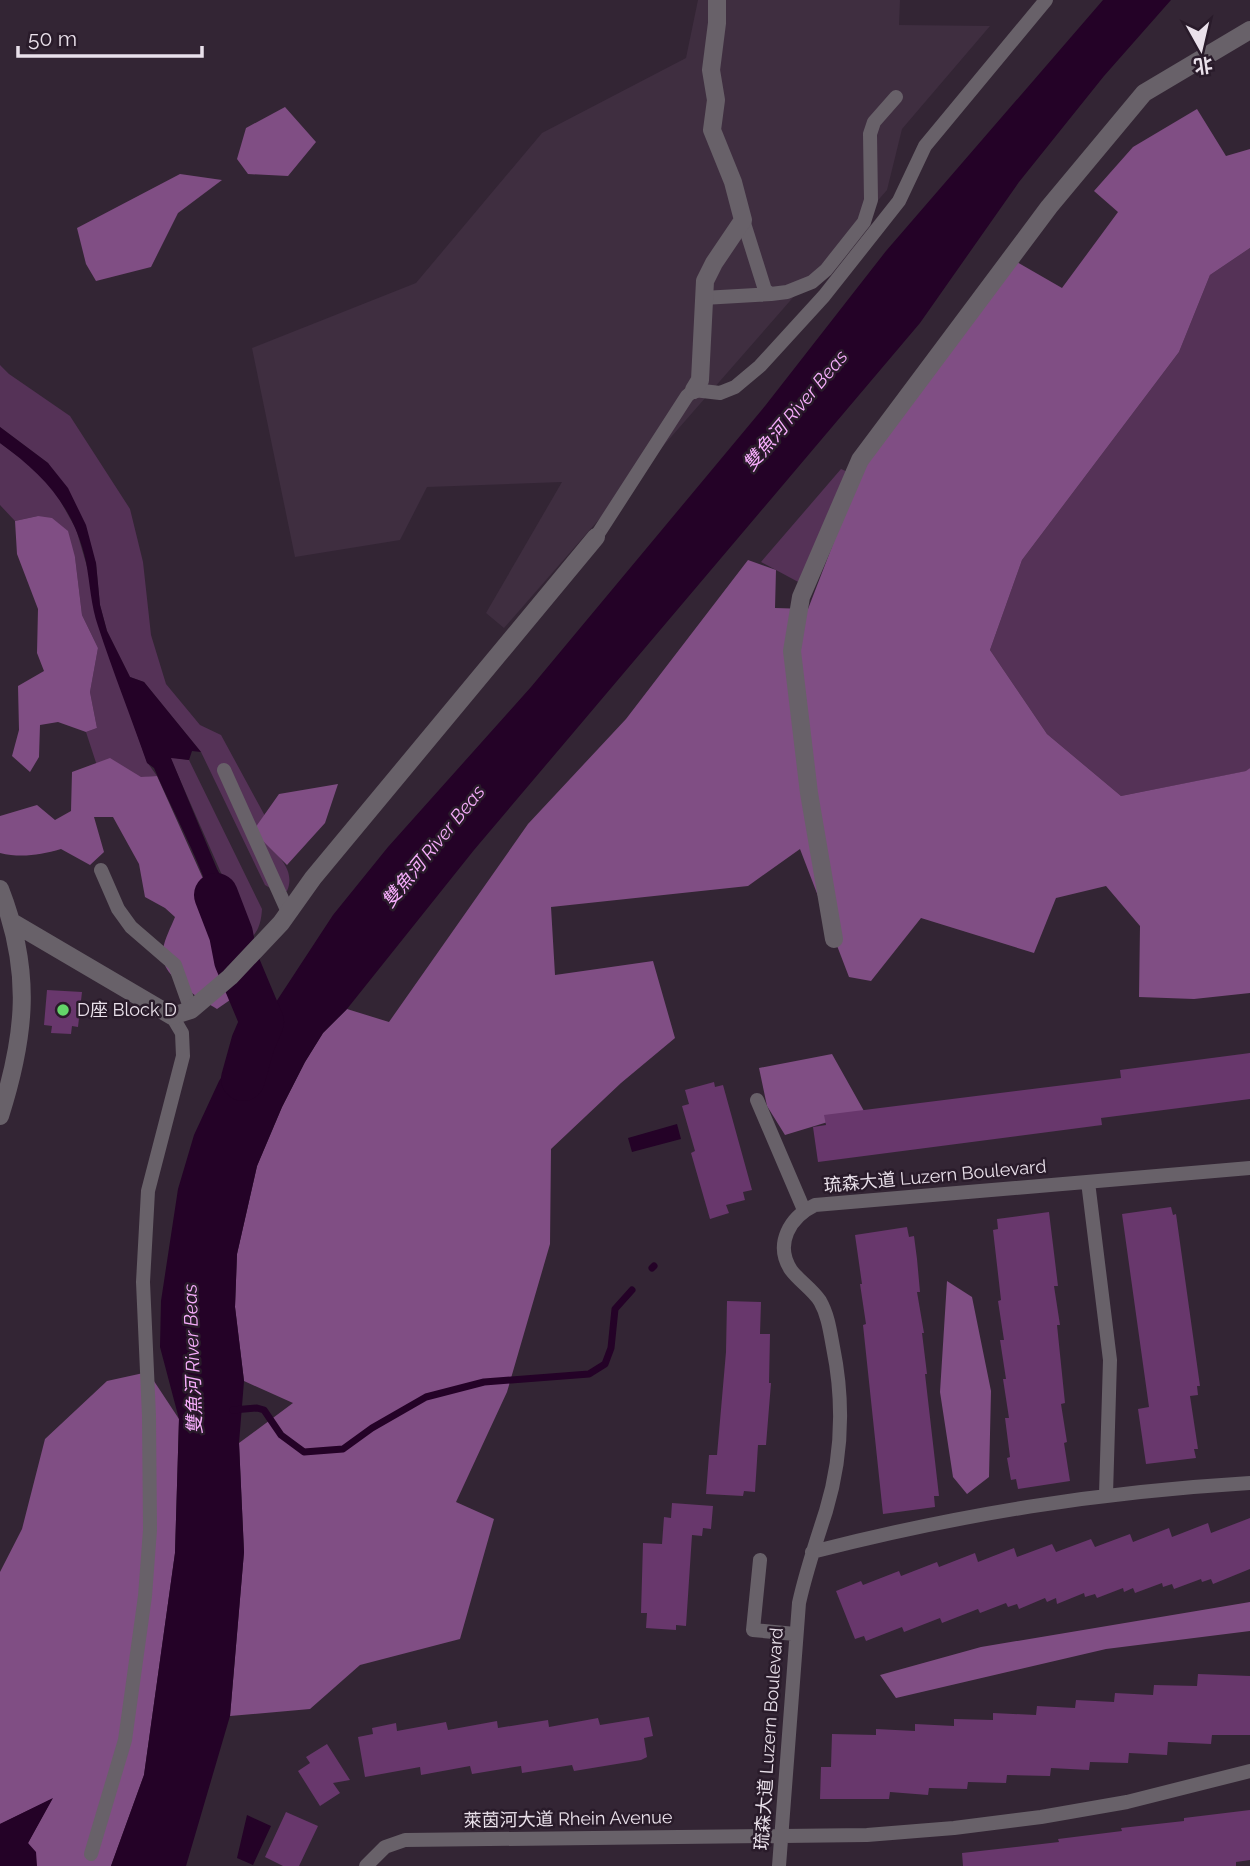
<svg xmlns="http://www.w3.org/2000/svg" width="1250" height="1866" viewBox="0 0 1250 1866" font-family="Raleway,'Noto Sans SC',sans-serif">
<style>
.built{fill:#3f2e40}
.green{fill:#553257}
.forest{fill:#804e84}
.water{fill:#240227}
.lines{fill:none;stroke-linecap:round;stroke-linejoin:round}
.stream{stroke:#240227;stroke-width:7}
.river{stroke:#240227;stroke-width:44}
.building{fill:#68376c}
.service{stroke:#686169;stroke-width:14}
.minor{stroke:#686169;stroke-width:18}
.poi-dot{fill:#63d469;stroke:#291b2a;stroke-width:2.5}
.labels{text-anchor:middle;stroke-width:5;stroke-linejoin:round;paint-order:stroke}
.poi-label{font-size:18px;fill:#eae1eb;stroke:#291b2a;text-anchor:start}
.street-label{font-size:18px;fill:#eae1eb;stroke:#291b2a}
.water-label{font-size:19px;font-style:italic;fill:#f6adfb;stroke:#291b2a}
</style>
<rect width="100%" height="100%" fill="#332534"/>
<!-- built -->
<path class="built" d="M698,0H900L899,25L990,26L902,129L887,190L504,628L486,613L562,482L427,487L400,540L295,557L252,348L416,283L542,133L686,58Z"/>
<!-- green -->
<path class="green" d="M1250,248V768L1247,771L1121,796L1047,734L990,650L1022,560L1179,352L1210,275Z
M0,365L9,374L70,416L130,509L143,562L151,635L166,684L200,725L221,735L265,816L253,831C269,848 298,866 287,891L277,892L265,885L201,752L144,682L130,677L107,631L100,605L96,563L48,463L0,427Z
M0,443L29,464L53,488L76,529L131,717L147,762L157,776L102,781L86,732L97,728L90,692L98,648L82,615L75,557L38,516L15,521L0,505Z
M841,469L850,473L802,584L761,562Z
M170,757L189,760L262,909C261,926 257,934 245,944L235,920L229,891Z"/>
<!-- forest -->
<path class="forest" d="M285,107L316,142L288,176L248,174L237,159L246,128Z
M1197,109L1226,156L1250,149V248L1210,275L1179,352L1022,560L990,650L1047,734L1121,796L1246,771L1250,768V993L1194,999L1139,997L1140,926L1106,886L1056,898L1034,953L921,918L871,981L849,977L800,849L748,886L551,907L555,975L653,961L675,1038L621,1083L551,1149L550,1244L507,1392L456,1502L494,1519L460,1639L360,1665L310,1709L230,1716L244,1552L239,1443L293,1403L244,1381L235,1307L237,1254L257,1166L282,1107L305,1062L323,1033L347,1009L389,1022L528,824L626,719L748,560L776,570L775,608L808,609L865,461L1010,258L1062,288L1118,212L1094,191L1133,147Z
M180,174L222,180L178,213L151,267L96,281L86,264L77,228Z
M38,516L52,518L68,531L75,557L82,615L98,648L90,692L97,728L86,732L58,722L40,725L39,757L30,772L12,756L19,730L18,686L44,671L37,653L38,609L17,554L15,521Z
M110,758L141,777L157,776L210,894L222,935L224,957L230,977V1000L217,1009C198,997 157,975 163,949C165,938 171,927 175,917L165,908L145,897L139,864L113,817H94L104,852L90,865L61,849C40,855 21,858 0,853V816L37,805L55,820L71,811L72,772Z
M338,784L325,823L287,865L253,831L279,794Z
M832,1054L864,1111L785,1135L767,1106L759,1068Z
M947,1281L972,1297L991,1391L989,1477L967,1494L953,1477L940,1392Z
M148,1372L179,1419L175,1553L144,1775L111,1866H36L28,1843L52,1799L0,1824V1572L22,1529L45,1439L107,1381Z
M1250,1602V1631L1106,1649L896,1698L880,1675L981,1647Z"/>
<!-- water -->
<path class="water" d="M1103,0H1171L1104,76L1019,182L920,323L474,850L347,1009L323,1033L305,1062L282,1107L257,1166L237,1254L235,1307L244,1381L239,1443L244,1552L230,1716L186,1866H111L144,1775L175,1553L179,1419L160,1347L161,1301L178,1189L194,1135L219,1081L241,1046L276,1002L333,915L388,847L531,687L765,406L886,251Z
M0,427L48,463L68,488L86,525L96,563L100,605L107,631L130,677L144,682L201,752L192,751L189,760L171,758L217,869L229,891L235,920L245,944L224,957C218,890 180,829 154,768L147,763C131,717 113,672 98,626C91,606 90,583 86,562C74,507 44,475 0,443Z
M677,1124L681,1139L632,1152L628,1138Z
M53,1798L28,1843L36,1852L37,1866H0V1824Z
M247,1815L271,1826L253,1865L237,1858Z"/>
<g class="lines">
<!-- stream -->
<path class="stream" d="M652,1268L654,1266
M233,1410L257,1408L264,1410L281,1435L304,1452L343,1449L372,1428L426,1397L484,1382L589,1374L605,1364L611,1348L615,1309L632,1290"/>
<!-- river -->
<path class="river" d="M216,895L231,934L236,960L262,1022L253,1043L243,1079"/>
</g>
<!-- building -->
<path class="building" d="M47,990L82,992L78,1027L72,1026L71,1034L51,1033L52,1026L44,1025Z
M1250,1053V1099L1101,1118L1102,1125L818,1162L813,1127L826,1125L824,1115L1121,1078L1120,1070Z
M714,1082L715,1087L723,1085L752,1190L743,1192L745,1200L726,1205L729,1213L710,1219L691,1153L695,1151L682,1106L689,1104L685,1090Z
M1171,1207L1173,1215L1176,1214L1200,1386H1197L1198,1395L1190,1396L1198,1449H1194L1196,1458L1146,1464L1138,1409L1149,1407L1122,1214Z
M1049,1212L1058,1286H1054L1060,1325H1057L1065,1403L1061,1404L1067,1442L1064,1443L1070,1481L1018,1489L1016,1479L1011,1480L1007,1458L1010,1457L1005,1418H1009L1003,1379H1006L1000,1340H1004L998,1301L1001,1300L993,1230L998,1229L997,1219Z
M907,1227L909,1237L914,1236L917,1259L920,1292H917L924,1333H922L927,1374H925L939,1496H934L935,1507L883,1514L863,1325L866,1324L860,1284H862L855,1235Z
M727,1301L761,1302L760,1334H770L769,1383H771L766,1445H758L755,1492L744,1491L743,1496L706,1494L709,1455H717L726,1352Z
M672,1503L713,1506L711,1529L703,1528L702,1536L692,1535L686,1626L676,1625V1630L646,1628L647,1613H641L643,1543L662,1544L664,1517L671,1518Z
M1250,1518V1569L1213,1584L1211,1579L1202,1582L1201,1579L1174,1589L1172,1584L1163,1587L1162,1583L1135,1593L1133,1588L1124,1592L1123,1588L1097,1598L1095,1594L1085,1597L1084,1593L1057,1604L1056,1598L1047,1602L1045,1598L1019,1609L1017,1604L1008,1607L1006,1603L980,1613L978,1609L942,1623L940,1618L904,1632L902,1627L866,1641L864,1636L855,1639L836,1591L861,1581L863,1585L899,1571L901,1576L937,1562L939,1567L975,1553L978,1562L1014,1548L1017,1557L1052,1544L1056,1552L1091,1539L1095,1547L1130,1534L1133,1542L1169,1528L1172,1537L1208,1523L1211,1533Z
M1198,1674L1250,1676V1735H1212L1211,1744L1168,1742L1167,1755L1129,1753L1128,1763L1090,1762L1089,1770L1051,1768L1050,1776L1007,1775L1006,1783L968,1782L967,1789L929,1788L928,1795L890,1792L889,1799H820L821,1767H831L832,1734L876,1735V1729L915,1731V1724L954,1726V1719L993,1720V1713L1036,1715L1037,1706L1075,1708L1076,1700L1114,1702L1115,1693L1153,1695L1154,1685L1197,1686Z
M649,1717L653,1736L644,1738L647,1757L641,1760L574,1771L572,1765L522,1773L521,1766L472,1774L470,1766L421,1775L420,1767L365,1777L358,1737L373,1734L372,1728L396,1723L397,1731L446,1722L448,1730L497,1721L498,1728L548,1720L549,1727L598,1718L600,1725Z
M327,1744L350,1780L333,1783L340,1793L320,1806L298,1771L310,1763L306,1757Z
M1250,1810V1860L1236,1862V1866H963L962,1853L1059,1842L1058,1839L1122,1831L1121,1828L1184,1821V1818Z
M286,1812L318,1826L299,1866H283L265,1857Z"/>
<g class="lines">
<!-- service -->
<path class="service" d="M743,220L765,290L771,294L787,292L812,282L826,270L864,222L871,200L870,134L874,122L896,97
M703,298L771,294
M596,537L687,396L694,390L720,393L735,387L760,366L824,296L899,201L925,146L1046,0
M224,770L288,912
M101,870L118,909L131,927L175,965L191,1010
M757,1100L804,1210
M1088,1182L1110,1360L1106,1494
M812,1552C960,1514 1098,1492 1250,1483
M760,1560L753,1630L795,1634
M91,1854L125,1740L145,1596L150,1530L149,1416L143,1282L148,1191L183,1056L182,1033L172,1016
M366,1866L385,1847L405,1840L867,1835L954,1828L1041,1817L1127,1802L1250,1771
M779,1866L799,1603C806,1571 816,1542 826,1511C842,1458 844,1401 833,1347C830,1331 828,1315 820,1301C812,1289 799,1281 791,1270C774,1244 790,1217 815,1205L1250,1168"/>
<!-- minor -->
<path class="minor" d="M694,390L700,380L705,281L714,263L743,220L733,182L712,130L716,100L711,70L717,23V0
M0,889C32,971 26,1034 0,1116
M12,922L172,1016L191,1010L230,977L281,923L313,878L596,537
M834,939L809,793L792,651L801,597L860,460L1049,207L1144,93L1250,30"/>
</g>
<!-- markers -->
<circle class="poi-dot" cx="63" cy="1010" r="7"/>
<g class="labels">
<!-- poi labels -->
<g class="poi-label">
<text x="77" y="1016">D座 Block D</text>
</g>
<!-- street labels -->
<g class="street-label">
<text transform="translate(935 1176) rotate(-5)" y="6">琉森大道 Luzern Boulevard</text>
<text transform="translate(769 1739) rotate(-86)" y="6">琉森大道 Luzern Boulevard</text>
<text transform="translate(568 1819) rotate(-1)" y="6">萊茵河大道 Rhein Avenue</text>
</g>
<!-- water labels -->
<g class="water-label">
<text transform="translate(795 410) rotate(-50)" y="7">雙魚河 River Beas</text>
<text transform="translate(433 846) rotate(-51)" y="7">雙魚河 River Beas</text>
<text transform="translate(192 1359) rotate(-92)" y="7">雙魚河 River Beas</text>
</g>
</g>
<!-- north arrow -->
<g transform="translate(1201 49) rotate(172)" stroke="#291b2a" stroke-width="5" paint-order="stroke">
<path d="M0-5L12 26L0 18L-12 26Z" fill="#eae1eb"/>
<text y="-10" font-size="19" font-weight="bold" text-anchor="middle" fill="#eae1eb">北</text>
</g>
<!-- scale -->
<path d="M18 46v10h184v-10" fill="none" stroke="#eae1eb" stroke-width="3.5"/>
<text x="28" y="46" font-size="21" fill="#eae1eb" stroke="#291b2a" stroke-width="5" paint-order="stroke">50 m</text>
</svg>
